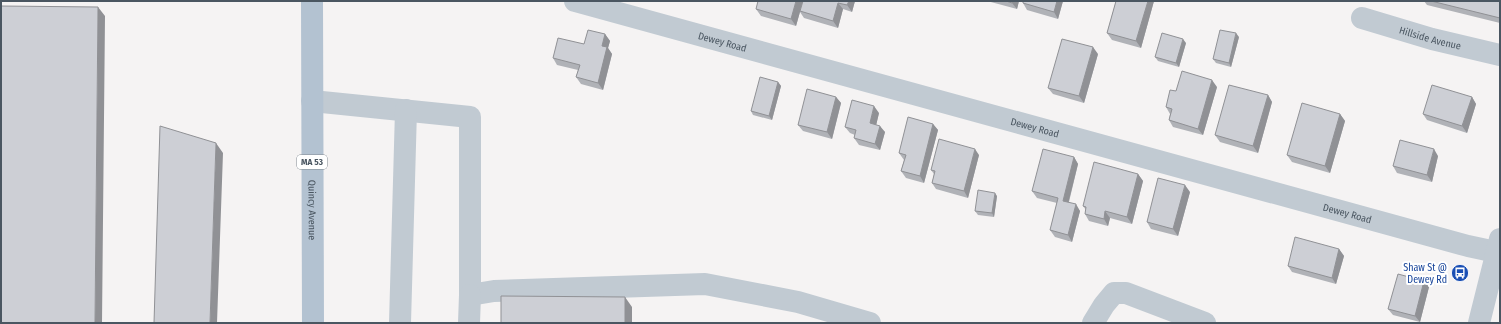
<svg xmlns="http://www.w3.org/2000/svg" width="1501" height="324" viewBox="0 0 1501 324" font-family="'Fira Sans Condensed',sans-serif">
<style>
.lines{fill:none;stroke-linecap:round;stroke-linejoin:round}
.minor{stroke:#c1cad2;stroke-width:22}
.major{stroke:#b3c2d1;stroke-width:22}
.wall{fill:#b0b2b7}
.shaded-wall{fill:#909195}
.building{fill:#cdcfd5;stroke:#909195}
.labels{text-anchor:middle;stroke-width:4;stroke-linejoin:round;paint-order:stroke}
.shield{fill:#fff;stroke:#808990;stroke-width:1}
.shield-label{font-size:9px;font-weight:bold;fill:#4a5661}
.street-label{font-size:10px;fill:#4a5661;stroke:#fff}
.transit-label{font-size:10px;fill:#164399;stroke:#fff;text-anchor:end}
</style>
<rect width="100%" height="100%" fill="#f5f3f3"/>
<g class="lines">
<!-- minor -->
<g class="minor">
<path id="s1" d="M575,1L1468,246L1496,252"/>
<path id="s2" d="M1362,18L1432,39L1500,55"/>
<path d="M312,101L470,117V295L494,291L705,284L798,302L870,323"/>
<path d="M400,323L406,110"/>
<path d="M469,323L470,295"/>
<path d="M1093,323L1104,305L1114,293H1126L1205,323"/>
<path d="M1479,323L1500,239"/>
</g>
<!-- major -->
<path class="major" id="s3" d="M312,1L313,323"/>
</g>
<!-- wall -->
<path class="wall" d="M855,1L852,12L843,9L838,28L804,18L800,12L796,26L761,16L756,9Z
M987,1H1019L1017,9Z
M1023,1H1063L1058,19L1027,10L1023,3Z
M1116,1H1154L1141,48L1112,40L1107,33Z
M1424,1H1500V23L1427,5Z
M605,34L610,41L608,48L612,54L603,90L581,84L576,77L578,70L557,65L553,58L584,44Z
M1239,37L1231,67L1216,63L1213,59Z
M1186,43L1179,67L1158,61L1155,57Z
M1098,54L1084,103L1053,94L1048,88Z
M778,82L781,86L772,120L753,115L751,111Z
M1217,87L1203,135L1173,127L1169,120L1170,114L1166,107Z
M1268,95L1272,102L1258,153L1220,142L1215,135Z
M836,97L841,103L832,139L803,131L798,125Z
M1472,97L1476,104L1467,133L1427,120L1423,114Z
M879,113L876,125L885,132L880,150L859,145L854,138L855,135L850,133L845,127Z
M1340,114L1345,121L1330,173L1292,162L1287,155Z
M933,124L938,130L924,183L906,178L901,171L904,160L899,153Z
M979,155L968,198L936,189L932,183L934,174L931,170Z
M1438,156L1432,182L1397,173L1393,166Z
M1074,157L1078,164L1069,202L1080,211L1072,242L1055,237L1050,230L1057,203L1037,198L1032,191Z
M1138,174L1143,181L1132,224L1110,218L1108,226L1089,221L1085,214L1086,210L1083,206Z
M1190,192L1178,236L1151,229L1147,222Z
M997,196L994,217L978,215L975,211Z
M1339,249L1344,256L1336,284L1292,272L1288,266Z
M1424,281L1429,287L1420,322L1393,315L1388,309Z"/>
<!-- shaded-wall -->
<path class="shaded-wall" d="M796,1H803L796,26L791,19Z
M849,1H855L852,12L847,5Z
M1012,1H1019L1017,9L1012,3Z
M1057,1H1063L1058,19L1054,12Z
M1148,1H1154L1141,48L1136,41Z
M838,3L843,9L838,28L833,21Z
M98,7L105,16L102,323H95Z
M1236,33L1239,37L1231,67L1229,63Z
M605,34L610,41L608,48L612,54L603,90L598,83L602,46Z
M1183,39L1186,43L1179,67L1176,63Z
M1093,47L1098,54L1084,103L1079,96Z
M1212,80L1217,87L1203,135L1198,129Z
M778,82L781,86L772,120L769,116Z
M1268,95L1272,102L1258,153L1253,146Z
M836,97L841,103L832,139L827,132Z
M1472,97L1476,104L1467,133L1462,126Z
M874,106L879,113L875,130L870,123Z
M1340,114L1345,121L1330,173L1325,166Z
M933,124L938,130L924,183L920,176Z
M880,126L885,132L880,150L875,144Z
M216,143L223,153L217,323H210Z
M975,149L979,155L968,198L964,191Z
M1434,149L1438,156L1432,182L1427,175Z
M1074,157L1078,164L1067,208L1063,201Z
M1138,174L1143,181L1132,224L1127,217Z
M1185,185L1190,192L1178,236L1173,229Z
M995,193L997,196L994,217L992,213Z
M1076,204L1080,211L1072,242L1068,235Z
M1105,211L1110,218L1108,226L1104,219Z
M1339,249L1344,256L1336,284L1332,278Z
M1424,281L1429,287L1420,322L1415,316Z
M625,297L632,307V323H625Z"/>
<!-- building -->
<path class="building" d="M758,1H796L791,19L756,9Z
M803,1H849L847,5L838,3L833,21L800,11Z
M1006,1H1012V3Z
M1023,1H1057L1054,12L1023,3Z
M1116,1H1148L1136,41L1107,33Z
M1431,1H1500V18Z
M1,6L98,7L95,323H1Z
M588,30L605,34L602,46L607,47L598,83L576,77L580,65L553,58L558,38L584,44Z
M1220,30L1236,33L1229,63L1213,59Z
M1162,33L1183,39L1176,63L1155,57Z
M1062,39L1093,47L1079,96L1048,88Z
M1182,71L1212,80L1198,129L1169,120L1172,109L1166,107L1170,90L1176,91Z
M760,77L778,82L769,116L751,111Z
M1229,85L1268,95L1253,146L1215,135Z
M1432,85L1472,97L1462,126L1423,114Z
M807,89L836,97L827,132L798,125Z
M852,100L874,106L870,123L880,126L875,144L854,138L856,130L845,127Z
M1302,103L1340,114L1325,166L1287,155Z
M908,117L933,124L920,176L901,171L906,155L899,153Z
M160,126L216,143L210,323H154Z
M939,139L975,149L964,191L932,183L935,171L931,170Z
M1400,140L1434,149L1427,175L1393,166Z
M1043,149L1074,157L1063,201L1076,204L1068,235L1050,230L1058,198L1032,191Z
M1094,162L1138,174L1127,217L1105,211L1104,219L1085,214L1086,207L1083,206Z
M1158,178L1185,185L1173,229L1147,222Z
M978,190L995,193L992,213L975,211Z
M1295,237L1339,249L1332,278L1288,266Z
M1398,274L1424,281L1415,316L1388,309Z
M501,296L625,297V323H501Z"/>
<!-- icons -->
<defs>
<symbol id="bus-disc" viewBox="-11 -11 22 22"><circle r="9.5" fill="#1a4fb4" stroke="#fff"/><path d="M-5-6H5V4H4V6H2V4H-2V6H-4V4H-5ZM-3.5-4V0h7V-4ZM-3.5 1.2v1.5H-2V1.2ZM2 1.2v1.5H3.5V1.2Z" fill="#fff"/></symbol>
</defs>
<g fill-rule="evenodd">
<use href="#bus-disc" x="1450" y="263" width="20" height="20"/>
</g>
<g class="labels">
<!-- shield labels -->
<rect class="shield" x="297" y="155" width="30" height="14" rx="3"/>
<g class="shield-label">
<text x="312" y="165">MA 53</text>
</g>
<!-- street labels -->
<g class="street-label">
<text dy="4" stroke="none"><textPath href="#s2" startOffset="71">Hillside Avenue</textPath></text>
<text dy="4" stroke="none"><textPath href="#s1" startOffset="153">Dewey Road</textPath></text>
<text dy="4" stroke="none"><textPath href="#s1" startOffset="477">Dewey Road</textPath></text>
<text dy="4" stroke="none"><textPath href="#s3" startOffset="209">Quincy Avenue</textPath></text>
<text dy="4" stroke="none"><textPath href="#s1" startOffset="801">Dewey Road</textPath></text>
</g>
<!-- transit labels -->
<g class="transit-label">
<text x="1447" y="271">Shaw St @<tspan x="1447" dy="12">Dewey Rd</tspan></text>
</g>
</g>
<!-- border -->
<rect width="1501" height="324" fill="none" stroke="#4a5661" stroke-width="4"/>
</svg>
